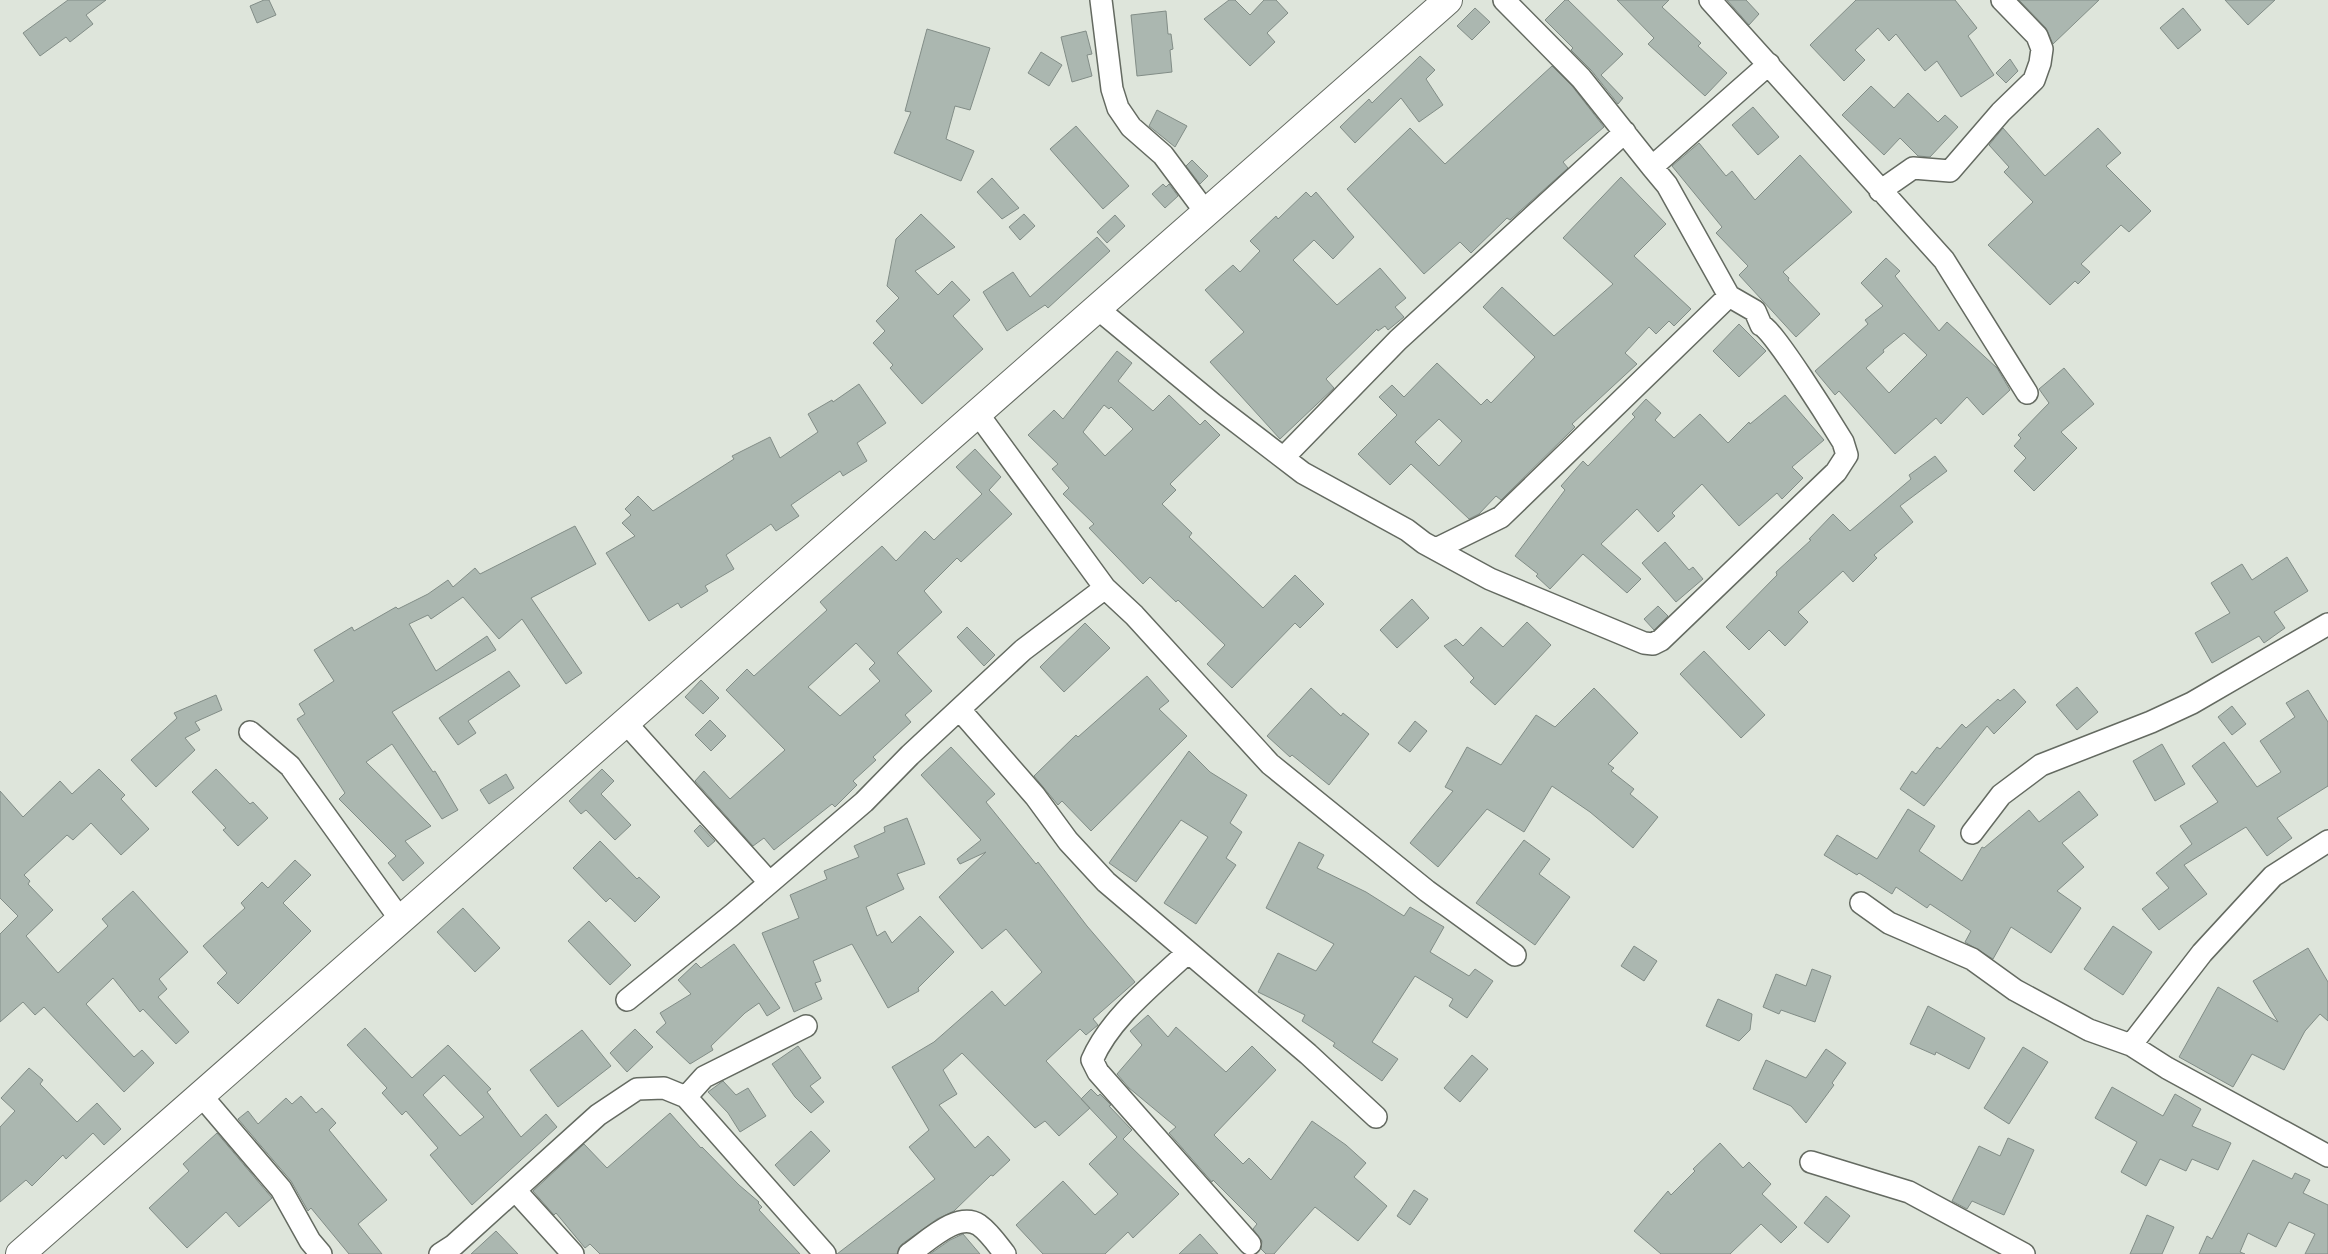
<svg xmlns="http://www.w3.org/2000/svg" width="2328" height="1254" viewBox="0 0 2328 1254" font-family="Helvetica,sans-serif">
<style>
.building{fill:#abb7b0;stroke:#828d87;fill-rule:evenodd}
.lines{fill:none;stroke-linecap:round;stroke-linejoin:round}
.minor-casing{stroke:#646a61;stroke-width:24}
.secondary-casing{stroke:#646a61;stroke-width:30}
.minor{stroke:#fff;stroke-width:21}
.secondary{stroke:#fff;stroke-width:28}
</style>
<rect width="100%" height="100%" fill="#dee5db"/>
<!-- building -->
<path class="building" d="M68,0H106L86,15L93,24L70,42L66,37L40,56L23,33Z
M264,0H269L276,15L257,23L250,6Z
M1229,0H1235L1250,15L1264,0H1276L1288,13L1267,33L1275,42L1250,66L1204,19Z
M1565,0H1568L1623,54L1601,75L1623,98L1618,104L1591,70L1571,50L1573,48L1545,20Z
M1617,0H1669L1662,7L1701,43L1698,46L1727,73L1705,96L1648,44L1654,38Z
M1727,0H1746L1759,14L1749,25Z
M1856,0H1955L1977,28L1968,36L1994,75L1961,97L1937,61L1925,71L1896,34L1889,41L1878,28L1855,50L1865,60L1844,81L1810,45Z
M2019,0H2099L2053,44L2046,28Z
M2225,0H2275L2248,25Z
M1475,8L1490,22L1472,40L1457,26Z
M2183,8L2201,30L2178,49L2160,28Z
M1166,11L1168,34H1171L1173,49L1170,50L1172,72L1137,76L1131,15Z
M927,29L990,48L970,110L955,106L946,139L974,151L961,181L894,153L911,112L905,111Z
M1086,31L1092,54L1087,55L1092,76L1072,82L1061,37Z
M1041,52L1062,65L1049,86L1028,73Z
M1420,56L1435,70L1426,79L1443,105L1419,122L1401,98L1355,143L1340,127L1369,99L1372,103Z
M2010,59L2018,71L2006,83L1996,73Z
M1552,66L1572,86L1604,127L1563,162L1568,168L1510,220L1507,218L1471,253L1460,242L1424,274L1347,189L1410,128L1445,164Z
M1871,86L1894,108L1908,93L1938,122L1945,115L1958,127L1930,157L1918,156L1900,138L1884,155L1842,115Z
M1753,107L1779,137L1758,155L1732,125Z
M1157,110L1187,126L1175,147L1149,126Z
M1076,126L1129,186L1103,209L1050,149Z
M2003,128L2045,176L2098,128L2121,153L2106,166L2151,211L2129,232L2121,225L2081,264L2090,272L2078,284L2075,281L2050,305L1988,245L2033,202L2004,172L2009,167L1989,145Z
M1699,143L1726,176L1732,171L1755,200L1800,155L1852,212L1783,272L1789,278L1788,280L1820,314L1796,337L1739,275L1748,266L1716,233L1722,227L1672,166Z
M1192,160L1208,176L1200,184L1186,166Z
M1621,177L1666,224L1634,256L1691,309L1674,326L1669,321L1656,334L1649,327L1625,353L1637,364L1572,424L1575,427L1501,500L1496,496L1479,514L1469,519L1411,464L1390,485L1358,454L1397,415L1379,397L1392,385L1404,397L1437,363L1481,405L1487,399L1491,403L1535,357L1483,307L1502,287L1554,336L1613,284L1563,238ZM1439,419L1462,441L1439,466L1415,442Z
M992,178L1019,208L1002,219L977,192Z
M1163,184L1166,187L1169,184L1178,196L1165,208L1152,194Z
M1306,192L1311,197L1316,192L1354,237L1333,259L1314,240L1293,260L1337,305L1380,268L1406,298L1395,307L1404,317L1388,330L1385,326L1378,331L1377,329L1326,379L1334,388L1280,439L1210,362L1244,332L1205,290L1233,265L1240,272L1260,251L1250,241L1276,216L1278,219Z
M921,214L955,247L915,271L938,295L952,281L970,300L953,316L983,349L922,404L890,368L893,365L873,343L885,331L876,321L899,298L887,286L896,239Z
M1024,214L1035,226L1020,240L1009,227Z
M1115,215L1125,226L1107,243L1097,232Z
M1097,237L1110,251L1048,308L1045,305L1007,331L983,292L1013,272L1030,297Z
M1886,258L1900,271L1895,276L1939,331L1947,322L1997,368L2010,390L1983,415L1967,397L1941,424L1936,418L1895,454L1839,391L1835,395L1815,371L1868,324L1865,320L1883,306L1861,283ZM1904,333L1927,355L1889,393L1866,368L1884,352L1883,350Z
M1739,324L1766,351L1739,377L1713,351Z
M1117,351L1132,363L1118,381L1153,411L1169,395L1200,425L1205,420L1220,435L1170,484L1176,490L1162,504L1192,533L1189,537L1263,608L1295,575L1324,604L1300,628L1295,623L1232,688L1207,664L1225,645L1178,600L1176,602L1150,577L1143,584L1089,528L1094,524L1063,494L1069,488L1052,469L1058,464L1028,435L1054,410L1063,419ZM1104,405L1109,409L1111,407L1133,429L1105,456L1083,432Z
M2064,368L2094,404L2061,432L2077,448L2034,491L2014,471L2026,458L2014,446L2021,438L2018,435L2049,403L2039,389Z
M859,384L886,423L857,443L867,461L843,476L840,471L791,505L799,516L776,531L771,524L726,555L734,569L705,586L708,591L681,608L678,603L649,621L606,553L635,536L622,523L631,515L625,509L638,496L653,511L734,459L732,456L770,437L780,458L818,432L808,414L832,400L833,402Z
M1785,395L1824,440L1792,467L1803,478L1782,499L1777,493L1739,526L1702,484L1672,513L1675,516L1658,532L1637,509L1601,544L1641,579L1627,593L1583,554L1550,589L1536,576L1538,574L1515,556L1565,490L1561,486L1583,461L1588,466L1635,417L1632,414L1646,399L1661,413L1655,420L1674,438L1700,414L1728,443L1749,422L1750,424Z
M975,449L1001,477L989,490L1012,514L961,562L957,558L924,591L942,612L897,653L932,691L905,715L911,722L873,757L876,760L853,781L857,785L835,807L832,804L774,850L764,838L753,846L695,781L704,771L730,799L785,750L726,690L747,669L754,676L827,610L820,602L882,546L896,561L925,531L934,540L982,494L956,467ZM856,643L875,663L869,669L880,681L840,716L808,687Z
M1935,456L1947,471L1900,506L1913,522L1874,555L1877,558L1853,582L1843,571L1798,612L1808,622L1785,646L1769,630L1749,650L1726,627L1777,575L1776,572L1811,540L1809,539L1833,514L1850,531L1911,479L1909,475Z
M575,526L596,564L531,598L582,673L566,684L522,619L499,639L463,597L431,619L428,615L409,624L436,671L487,636L496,650L392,712L433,772L435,771L458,810L442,819L392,744L366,762L431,826L405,841L424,863L403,881L388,863L396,856L339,799L345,793L297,719L305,714L299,704L334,681L314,650L352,627L354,631L396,607L398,609L428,594L448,580L453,587L475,568L480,574Z
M1665,542L1689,570L1693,567L1703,579L1676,602L1642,563Z
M2287,557L2308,591L2274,612L2285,628L2264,643L2259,636L2212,663L2195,633L2230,613L2211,583L2242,564L2252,580Z
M1412,599L1429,618L1397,648L1380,630Z
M1658,606L1668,616L1654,630L1644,619Z
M1527,622L1551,645L1495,705L1470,682L1474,678L1444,646L1456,639L1463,646L1481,627L1503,647Z
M1085,623L1110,648L1064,692L1040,667Z
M967,627L995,655L984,666L957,637Z
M1704,651L1765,715L1741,738L1680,674Z
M509,671L520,686L468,721L476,733L458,745L439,718Z
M1147,676L1169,701L1159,709L1187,736L1091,831L1062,801L1058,805L1034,776L1076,735L1078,737Z
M701,680L719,698L703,714L685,697Z
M2077,687L2098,712L2077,730L2056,705Z
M1311,688L1341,716L1343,713L1369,734L1329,785L1292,755L1290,757L1267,736Z
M1594,688L1638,733L1608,764L1614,768L1611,771L1634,789L1630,794L1658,817L1633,848L1590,812L1552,786L1524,832L1487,809L1438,867L1410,843L1453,791L1445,787L1467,747L1501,765L1536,715L1555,727Z
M2014,689L2026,702L1994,734L1987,726L1924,806L1900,789L1912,771L1916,774L1937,747L1940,749L1962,724L1966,728L1998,699L2000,701Z
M2308,690L2328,722V786L2277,818L2292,838L2267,856L2246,827L2184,865L2207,894L2159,930L2142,909L2169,888L2156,873L2192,844L2180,826L2218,802L2192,766L2224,742L2257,787L2281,772L2260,741L2295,717L2286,703Z
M216,695L222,710L195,722L200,730L185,738L195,750L156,787L131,760L177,718L174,713Z
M2232,706L2246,724L2232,735L2218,717Z
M710,720L726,736L711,751L695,735Z
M1415,721L1427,731L1410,752L1398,743Z
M2162,744L2185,784L2155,801L2133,761Z
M951,747L995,794L986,802L1036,864L1038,862L1087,926L1135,982L1093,1019L1098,1025L1086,1035L1080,1029L1046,1061L1090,1108L1059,1136L1045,1121L1035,1128L962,1053L943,1070L957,1094L939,1105L975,1148L988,1136L1010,1160L993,1176L991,1175L954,1211L937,1219L902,1244L897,1254H837L935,1179L909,1147L929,1130L892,1067L934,1042L992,991L1005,1006L1042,972L1006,929L982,949L939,897L986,852L960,864L957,859L981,840L921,775Z
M1189,751L1210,772L1247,795L1230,823L1242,832L1226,858L1236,865L1196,924L1164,903L1208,837L1181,820L1136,882L1109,863Z
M99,769L125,795L121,799L149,829L121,855L91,823L73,840L67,835L24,875L30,881L28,884L53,910L26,936L58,973L108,926L102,919L133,891L188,952L159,979L167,989L158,997L189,1032L176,1044L143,1009L140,1012L113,978L86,1004L134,1057L142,1050L154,1063L124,1092L44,1007L35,1015L23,1002L0,1022V934L18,916L0,898V791L23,817L60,781L72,794Z
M216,769L250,804L253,802L268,818L238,846L223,830L226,828L192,792Z
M602,769L614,781L601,794L631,825L615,840L586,810L581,814L569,801Z
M506,774L514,788L489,804L480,790Z
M2079,791L2098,815L2062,843L2084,867L2057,891L2081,908L2051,953L2011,927L1993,959L1965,942L1971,931L1930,904L1927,908L1896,887L1892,894L1859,873L1857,875L1824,855L1837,835L1877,859L1908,809L1935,826L1919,851L1962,881L1982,847L1984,848L2029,810L2039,822Z
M907,818L925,864L897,874L904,889L866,907L877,936L885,931L892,943L920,916L954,952L918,988L919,991L888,1008L852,944L813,961L821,981L815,983L822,999L794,1012L762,933L799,918L790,895L827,879L824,871L859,857L854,846L885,832L884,827Z
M700,825L715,841L708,847L694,831Z
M1524,840L1550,859L1539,874L1570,897L1535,945L1476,903Z
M600,841L637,879L639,877L660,897L635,922L610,898L606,902L573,868Z
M1299,842L1324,855L1317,868L1366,892L1404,916L1410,907L1444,927L1430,952L1469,976L1475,969L1493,981L1467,1018L1449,1006L1453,999L1415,976L1372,1042L1398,1059L1382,1081L1333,1046L1335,1043L1302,1021L1305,1015L1258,992L1278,953L1316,971L1334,944L1266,908Z
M295,860L311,875L283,903L311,931L238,1004L217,983L227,973L203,946L245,908L241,903L262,882L268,888Z
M463,908L500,948L475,972L437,932Z
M589,921L631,965L610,985L568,941Z
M2113,926L2152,952L2123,995L2084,969Z
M734,944L780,1008L767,1016L759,1003L745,1013L711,1046L713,1050L690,1064L656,1032L666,1023L660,1013L691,994L678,980L696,963L701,968Z
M1634,946L1657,961L1644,981L1621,966Z
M2308,948L2328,982V1021L2320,1014L2305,1031L2284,1070L2252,1054L2233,1087L2179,1057L2218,987L2278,1022L2253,981Z
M1812,969L1831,976L1815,1022L1781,1010L1779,1014L1763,1007L1776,974L1806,986Z
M1718,999L1752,1014L1750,1030L1739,1041L1706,1026Z
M1928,1006L1985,1038L1969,1069L1936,1052L1935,1055L1910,1044Z
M1148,1015L1168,1037L1176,1027L1226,1072L1252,1046L1276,1070L1214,1135L1243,1164L1249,1158L1271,1180L1312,1121L1346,1145L1366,1163L1354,1177L1387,1206L1358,1241L1315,1207L1274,1254H1266L1261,1249L1262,1241L1253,1229L1257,1224L1213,1180L1212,1182L1169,1133L1176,1127L1129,1088L1117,1074L1142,1045L1130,1031Z
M365,1028L412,1078L448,1045L491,1089L487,1092L521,1137L546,1114L557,1127L472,1205L430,1155L438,1148L406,1111L402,1115L382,1093L387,1088L347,1045ZM444,1075L484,1117L460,1136L423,1095Z
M635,1029L653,1047L627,1072L610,1053Z
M582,1030L611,1066L558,1107L530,1070Z
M798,1046L821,1078L810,1086L824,1102L811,1113L795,1097L772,1064Z
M2023,1047L2048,1062L2009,1124L1984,1108Z
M1826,1049L1846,1063L1832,1083L1834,1085L1806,1123L1791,1106L1753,1089L1766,1060L1806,1078Z
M1472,1055L1488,1069L1460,1102L1444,1088Z
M29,1068L43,1080L40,1084L77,1122L97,1103L121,1129L104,1145L93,1133L66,1159L63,1155L32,1186L26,1180L0,1202V1127L15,1111L1,1098Z
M723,1081L736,1095L748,1088L766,1116L740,1132L728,1113L708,1092Z
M2112,1087L2163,1116L2175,1094L2201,1109L2192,1126L2231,1143L2218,1170L2192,1159L2186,1171L2160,1159L2146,1186L2121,1172L2137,1142L2095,1118Z
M1091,1089L1098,1096L1100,1094L1111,1105L1109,1106L1132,1130L1123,1139L1179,1194L1133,1238L1128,1232L1105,1254H1043L1016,1225L1063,1181L1095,1215L1118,1194L1089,1164L1117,1137L1081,1099Z
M301,1096L316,1113L322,1108L336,1123L329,1130L387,1200L358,1224L382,1254H349L311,1208L308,1211L291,1181L238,1119L248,1111L258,1124L286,1098L292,1104Z
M670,1113L701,1148L702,1147L739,1185L759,1202L758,1203L762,1207L759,1210L800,1254H600L590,1244L585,1248L556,1213L554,1215L533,1191L584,1144L607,1168Z
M811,1131L830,1151L794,1186L775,1165Z
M217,1133L272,1198L239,1227L226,1212L187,1248L149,1208L189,1171L183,1164Z
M2008,1138L2034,1150L2004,1215L1972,1201L1967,1209L1952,1201L1979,1146L2000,1156Z
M1720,1143L1743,1168L1749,1162L1771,1184L1762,1194L1797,1227L1781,1243L1761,1224L1730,1254H1661L1634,1231L1668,1191L1671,1195L1695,1171L1693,1169Z
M2253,1160L2292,1179L2295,1173L2310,1180L2303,1193L2328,1205V1254H2305L2315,1234L2289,1222L2276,1247L2248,1233L2240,1252L2245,1254H2199L2207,1236L2212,1239Z
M1414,1190L1428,1199L1410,1225L1397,1216Z
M1826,1196L1850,1216L1828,1243L1804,1223Z
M2147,1215L2174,1227L2162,1254H2130Z
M496,1231L518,1254H471Z
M963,1234L980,1254H930L950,1240Z
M1200,1234L1218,1254H1179Z"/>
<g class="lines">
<defs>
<path id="minor" d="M1101,0L1112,89L1118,108L1131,127L1163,155L1207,214
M1710,0L1944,260L2027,393
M1652,167L1769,64
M1880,191L1913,168L1950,171L2001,112L2034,80L2040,63L2042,49L2037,36L2002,0
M1098,309L1213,404L1303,473L1407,530L1424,543L1490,579L1644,643L1653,644L1661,640L1836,472L1847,455L1843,442C1832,424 1773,329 1761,325L1755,311L1729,296L1667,185L1652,167L1581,78L1504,0
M978,414L1105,588L1134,615L1270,764L1427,891L1515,955
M1284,457L1398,340L1625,132
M1436,549L1501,517L1729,296
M960,710L1035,796L1068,841L1106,882L1308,1054L1376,1117
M625,722L769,882
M250,732L290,766L400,919
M1972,833L2001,795L2041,765L2151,722L2192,703L2328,624
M1861,903L1889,923L1972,959L2015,990L2089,1030L2131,1045L2167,1068L2328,1156
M1187,953C1154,984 1110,1018 1092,1060L1098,1072L1250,1244
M627,1000L732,915L864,802L910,755L1023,650L1105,588
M2131,1045L2202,953L2273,876L2328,841
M200,1094L281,1189L310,1241L321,1254
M686,1097L704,1077L806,1026
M1811,1162L1909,1192L2024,1254
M515,1190L573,1254
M440,1254L454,1245L598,1115L637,1089L664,1088L686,1097L825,1254
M909,1254C928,1241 958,1211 979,1225C989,1232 998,1245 1005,1254"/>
<path id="secondary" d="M20,1254C494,833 975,421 1448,0"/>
</defs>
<!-- minor casing -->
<use href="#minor" class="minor-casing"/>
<!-- secondary casing -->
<use href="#secondary" class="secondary-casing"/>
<!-- minor -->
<use href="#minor" class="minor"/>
<!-- secondary -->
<use href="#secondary" class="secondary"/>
</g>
</svg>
